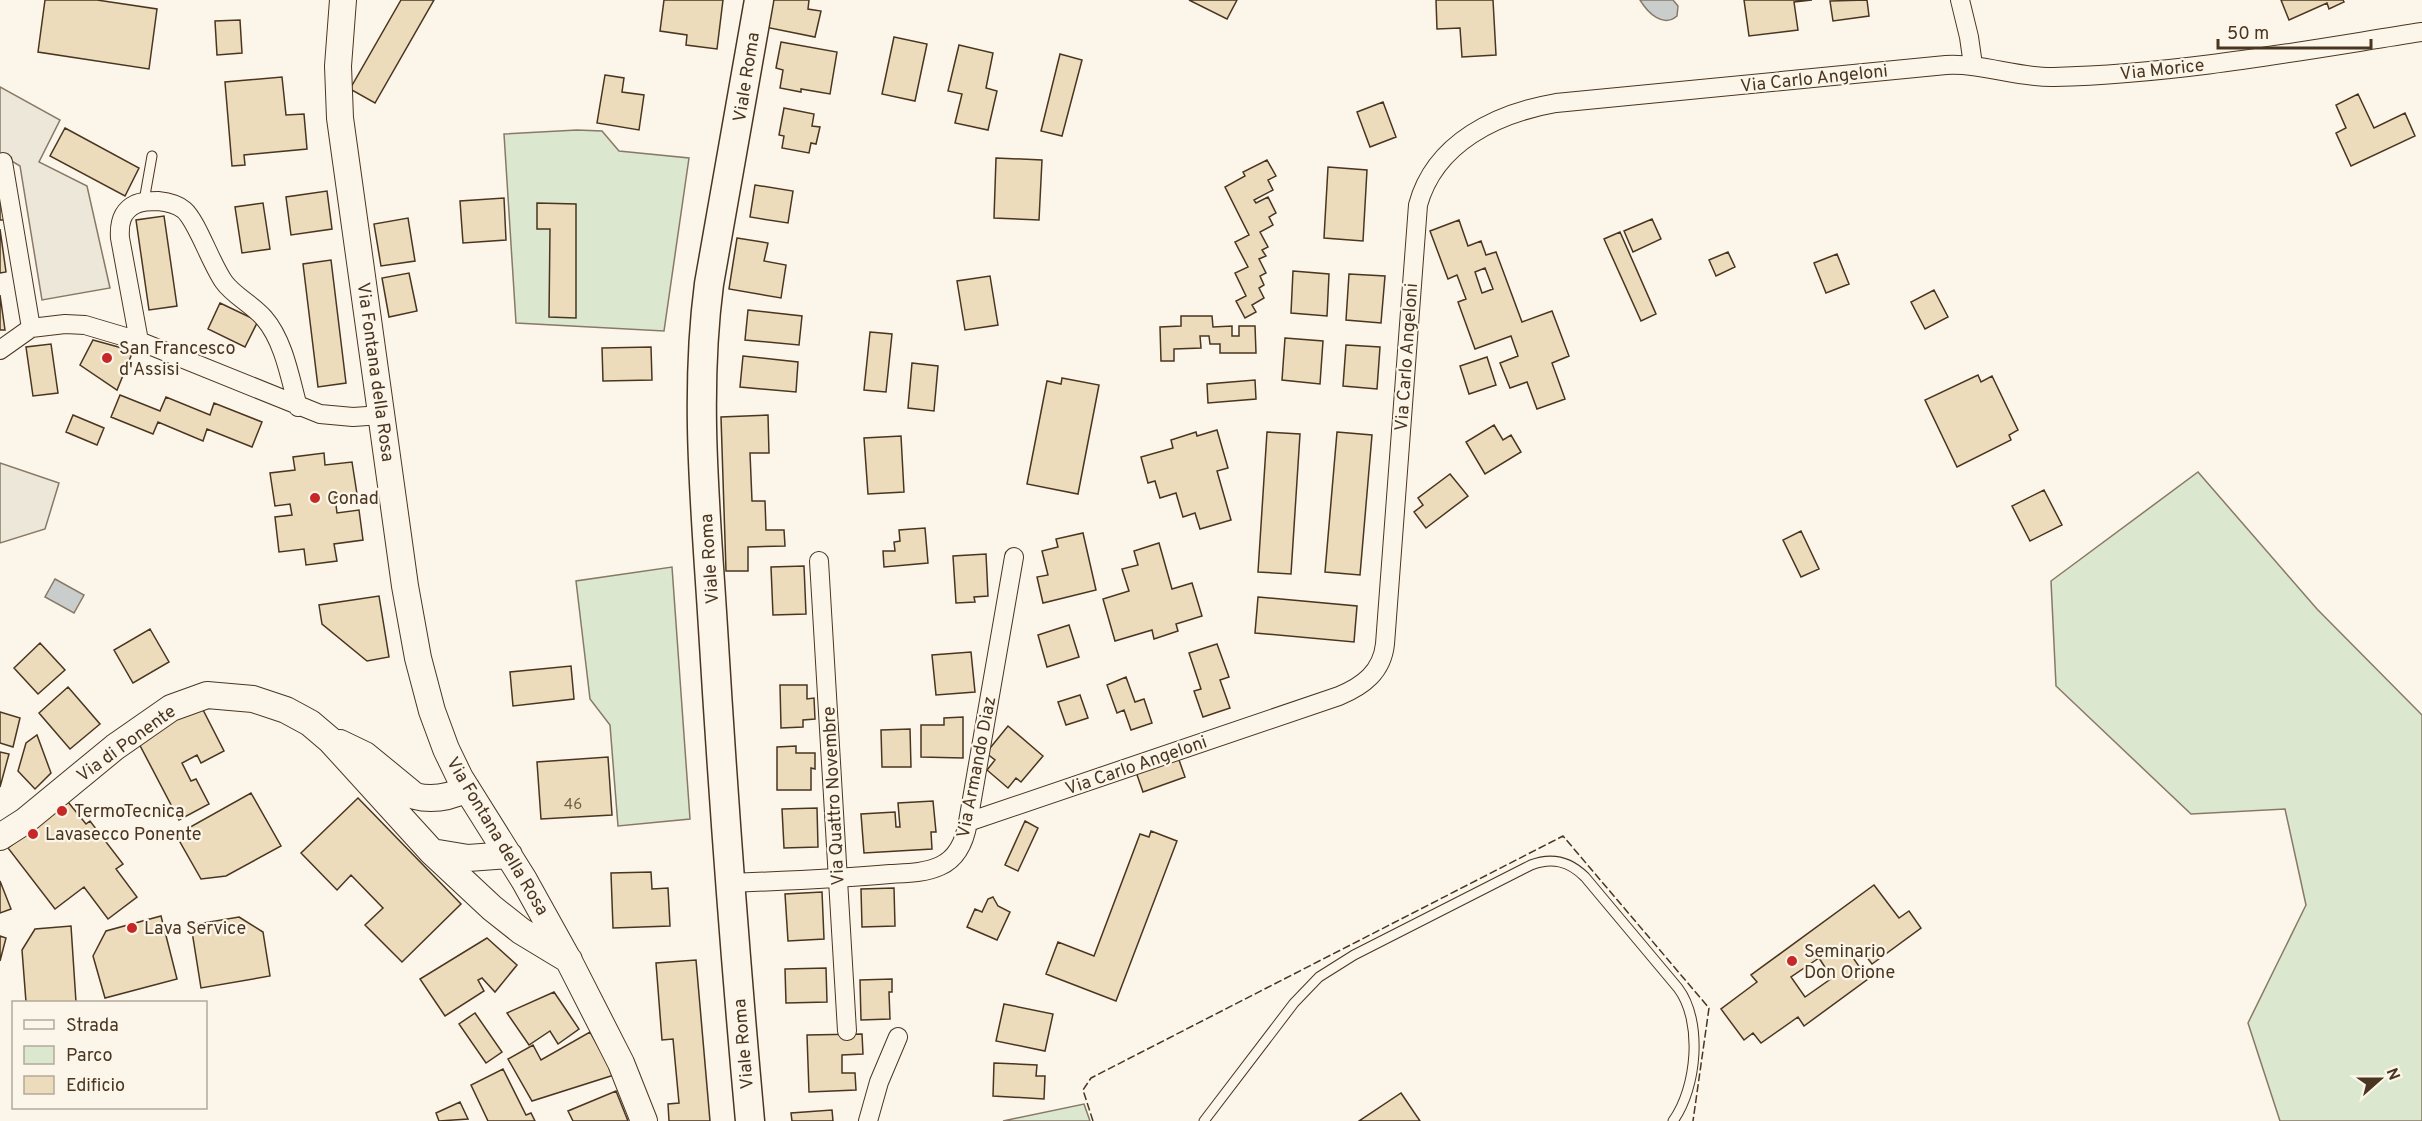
<svg xmlns="http://www.w3.org/2000/svg" width="2422" height="1121" viewBox="0 0 2422 1121" font-family="Overpass,sans-serif">
<style>
.green{fill:#dce7d0;stroke:#887966;stroke-width:1.5}
.parking{fill:#ede7d9;stroke:#887966;stroke-width:1.5}
.water{fill:#c9cecd;stroke:#887966;stroke-width:1.5}
.building{fill:#ecdcbc;stroke:#4a3520;stroke-width:1.5;fill-rule:evenodd}
.lines{fill:none;stroke-linecap:round;stroke-linejoin:round}
.service-casing{stroke:#4a3520;stroke-width:11}
.minor-casing{stroke:#4a3520;stroke-width:20}
.secondary-casing{stroke:#4a3520;stroke-width:28}
.primary-casing{stroke:#4a3520;stroke-width:31}
.service{stroke:#fbf6e9;stroke-width:9}
.minor{stroke:#fbf6e9;stroke-width:18}
.secondary{stroke:#fbf6e9;stroke-width:26}
.primary{stroke:#fbf6e9;stroke-width:28}
.fence{stroke:#4a3520;stroke-width:1.5;stroke-dasharray:8 3;stroke-linecap:butt}
.poi-dot{fill:#c62828;stroke:#fbf6e9;stroke-width:2}
.labels{text-anchor:middle;stroke-width:4.5;stroke-linejoin:round;paint-order:stroke}
.number-label{font-size:15px;fill:#725f47}
.street-label{font-size:18px;fill:#4a3520;stroke:#fbf6e9}
.poi-label{font-size:18px;fill:#4a3520;stroke:#fbf6e9;text-anchor:start}
</style>
<rect width="100%" height="100%" fill="#fbf6e9"/>
<!-- green -->
<path class="green" d="M577,130L602,131L619,151L689,158L664,331L516,323L504,134Z
M2198,472L2317,609L2422,715V1121H2280L2248,1023L2306,905L2285,809L2191,814L2056,686L2051,581Z
M672,567L690,819L618,826L610,725L590,699L576,581Z
M1084,1104L1090,1121H1003Z"/>
<!-- parking -->
<path class="parking" d="M0,87L60,120L39,162L87,186L110,288L42,300L20,166L0,154Z
M0,463L59,483L45,529L0,543Z"/>
<!-- water -->
<path class="water" d="M1640,0H1673L1678,6L1677,16C1663,28 1648,13 1640,0Z
M55,579L84,595L74,613L45,597Z"/>
<!-- building -->
<path class="building" d="M45,0H97L157,9L149,69L38,52Z
M401,0H434L375,103L350,89Z
M664,0H723L717,49L686,45L687,35L660,31Z
M770,0H809L808,9L821,11L815,37L765,27Z
M1189,0H1237L1227,19Z
M1436,0H1493L1496,55L1462,57L1460,28L1437,29Z
M1744,0H1812L1794,2L1798,30L1749,36Z
M1867,0L1869,16L1833,21L1830,1Z
M2281,0H2343L2344,2L2329,9L2327,3L2289,20Z
M240,20L242,53L217,55L215,21Z
M894,37L927,44L915,101L882,94Z
M781,42L837,52L830,94L801,89V92L780,88L783,70L776,68Z
M959,45L993,53L986,88L997,91L988,130L955,123L962,94L948,91Z
M1060,54L1082,60L1062,136L1041,131Z
M605,75L624,78L622,92L644,95L639,130L597,123Z
M282,77L286,115L304,114L307,149L244,155L245,165L232,166L225,82Z
M2358,94L2374,128L2405,113L2415,136L2351,166L2336,133L2346,128L2336,105Z
M1383,102L1396,137L1370,147L1357,112Z
M784,108L814,114L812,126L820,127L816,144L811,143L809,153L782,148L784,136L779,135Z
M65,128L139,168L125,196L50,156Z
M996,158L1042,160L1039,220L994,218Z
M1267,160L1276,176L1268,180L1273,190L1254,200L1256,203L1268,197L1276,213L1269,217L1273,225L1260,232L1268,247L1262,250L1266,256L1259,259L1266,273L1260,276L1264,285L1259,288L1264,298L1252,305L1256,312L1245,318L1236,301L1246,296L1235,273L1248,267L1235,242L1249,235L1225,187L1245,176L1243,172Z
M1328,167L1367,170L1363,241L1324,238Z
M755,185L793,191L788,223L750,217Z
M0,188L5,220H0Z
M327,191L332,229L291,235L286,197Z
M504,198L506,240L463,243L460,201Z
M263,203L270,249L242,253L235,207Z
M537,203L576,204V318L549,317L550,229H537Z
M164,216L177,306L149,310L136,220Z
M408,218L415,261L381,266L374,224Z
M1652,219L1661,239L1633,252L1624,231Z
M1459,220L1468,246L1481,241L1486,255L1496,252L1522,322L1552,311L1569,356L1552,363L1565,399L1537,409L1527,382L1510,388L1500,363L1518,356L1511,336L1475,349L1458,302L1466,299L1457,275L1448,279L1430,231ZM1485,268L1493,289L1482,293L1475,272Z
M0,229L6,272L0,273Z
M1620,232L1656,314L1641,321L1604,239Z
M737,238L768,243L764,261L786,265L781,298L729,289Z
M1728,252L1735,267L1716,276L1709,260Z
M1837,254L1849,284L1826,293L1814,263Z
M331,260L346,383L318,387L303,264Z
M1293,271L1329,274L1327,316L1291,313Z
M409,273L417,311L389,317L382,278Z
M1349,274L1385,276L1381,323L1346,320Z
M990,276L998,325L965,330L957,281Z
M1934,290L1948,317L1925,329L1911,302Z
M0,295L5,330H0Z
M220,303L258,321L245,347L208,329Z
M748,310L802,316L799,345L745,340Z
M1181,316H1212L1213,327L1232,326V336H1239V326H1255L1256,353H1220V344H1210L1209,336H1200L1201,348L1174,349V361H1161L1160,327L1181,326Z
M870,332L892,334L886,392L864,390Z
M1285,338L1323,341L1320,384L1282,380Z
M93,340L133,351L117,390L80,365Z
M51,344L58,393L33,396L26,347Z
M1346,345L1380,347L1377,389L1343,386Z
M651,347L652,380L603,381L602,348Z
M743,356L798,362L796,392L740,387Z
M1487,357L1496,385L1469,394L1460,366Z
M912,363L938,366L934,411L908,408Z
M1978,375L1981,382L1992,376L2018,430L2009,435L2011,440L1957,467L1925,400Z
M1062,378L1099,385L1078,494L1027,484L1047,381L1061,384Z
M1255,380L1256,399L1208,403L1207,384Z
M120,395L160,411L166,397L210,415L214,403L262,422L252,447L207,429L203,441L158,422L153,434L111,417Z
M73,415L104,428L97,445L66,432Z
M768,415L769,453H750L752,501H765L766,530H784L785,546L748,547V571H726L721,417Z
M1494,425L1503,440L1511,435L1521,452L1485,474L1466,442Z
M1217,430L1228,468L1217,471L1231,520L1200,529L1195,513L1183,517L1176,493L1160,498L1155,481L1148,483L1141,457L1173,448L1171,440L1196,432L1197,436Z
M1267,432L1300,434L1291,574L1258,572Z
M1337,432L1372,435L1360,575L1325,572Z
M901,436L904,492L868,494L864,438Z
M324,453L325,465L352,462L357,494L335,497L337,513L359,510L363,540L334,544L337,561L306,565L304,549L279,552L275,517L292,515L290,504L275,506L270,473L295,470L293,457Z
M1450,474L1468,496L1426,528L1414,512L1423,505L1418,498Z
M2044,490L2062,525L2030,541L2012,506Z
M925,528L928,563L884,567L883,551H895L894,542L900,541L899,530Z
M1801,531L1819,569L1801,577L1783,540Z
M1083,533L1096,590L1043,603L1037,577L1048,575L1042,551L1058,547L1056,539Z
M1159,543L1172,589L1192,583L1202,616L1176,624L1178,631L1154,639L1152,630L1115,641L1103,599L1129,591L1122,569L1138,565L1134,551Z
M986,554L988,596L974,597L975,602L956,603L953,556Z
M804,566L806,614L773,615L771,567Z
M379,596L389,657L367,661L322,624L319,605Z
M1258,597L1357,606L1354,642L1255,633Z
M1069,625L1079,657L1047,667L1038,635Z
M150,629L169,662L133,683L114,650Z
M40,643L65,670L38,694L14,668Z
M1217,644L1229,677L1220,680L1230,708L1203,717L1194,691L1201,689L1189,653Z
M971,652L975,692L936,695L932,655Z
M571,666L574,699L513,706L510,672Z
M1126,677L1135,702L1144,699L1152,723L1131,730L1124,710L1117,713L1107,685Z
M780,685H807V699L814,698L815,719L803,720V727L781,728Z
M68,687L100,724L70,749L39,713Z
M1080,695L1088,718L1066,725L1058,702Z
M199,702L224,751L201,763L197,755L182,763L191,781L196,779L209,804L179,820L135,736Z
M0,712L20,718L13,747L0,743Z
M963,717V758L921,757V725H944V718Z
M1008,726L1043,756L1021,782L1016,778L1008,788L987,770L995,760L986,753Z
M910,729L911,767H882L881,730Z
M37,735L51,773L35,789L18,771L26,743Z
M796,746V753H815V769L811,768V790H777V747Z
M0,752L9,754L0,787Z
M608,757L612,815L541,819L537,762Z
M1178,757L1185,777L1143,792L1136,772Z
M251,793L281,846L226,876L201,879L176,835Z
M358,798L461,904L402,962L365,925L383,908L351,875L337,890L301,853Z
M933,801L936,832H931L932,849L864,853L861,814L895,812L896,827H900L898,803Z
M68,802L86,824L90,821L123,864L116,869L137,897L108,919L84,887L55,909L8,848Z
M817,808L818,847L784,848L782,809Z
M1025,821L1038,828L1018,871L1005,865Z
M1151,831L1177,841L1116,1001L1046,974L1058,942L1094,956L1140,834L1149,837Z
M651,872L652,889L668,888L670,926L613,928L611,873Z
M0,881L11,909L0,913Z
M1874,885L1899,918L1909,911L1921,928L1872,964L1860,948L1851,955L1868,979L1804,1026L1798,1017L1761,1043L1753,1033L1744,1040L1721,1009L1757,982L1751,975ZM1819,958L1832,978L1805,997L1791,977Z
M894,888L895,926L862,927L861,889Z
M822,892L824,939L788,941L785,894Z
M993,897L998,906L1010,912L997,940L967,927L975,909L982,912L988,899Z
M161,916L177,979L105,998L93,956L106,931Z
M239,917L263,932L270,976L201,988L191,925Z
M71,926L76,1002H26L22,950L35,929Z
M0,936L6,938L0,961Z
M487,938L517,965L495,992L482,978L478,980L484,991L445,1016L420,979Z
M696,960L710,1121H669L668,1104L679,1103L673,1039L662,1040L656,963Z
M826,968L827,1002L786,1003L785,969Z
M892,979V992H889L890,1019L861,1020L860,980Z
M554,992L579,1029L558,1044L550,1031L529,1045L507,1013Z
M1004,1004L1053,1014L1045,1051L996,1041Z
M475,1013L502,1052L486,1063L459,1024Z
M590,1032L614,1075L532,1101L508,1059L533,1045L541,1060Z
M862,1034L863,1054L842,1055V1073H855L856,1090L809,1092L807,1035Z
M994,1063L1037,1065L1036,1076H1045L1044,1099L993,1096Z
M503,1069L526,1115L531,1113L535,1121H488L471,1085Z
M616,1091L628,1121H573L568,1111Z
M1401,1093L1420,1121H1359Z
M460,1102L468,1119L439,1121L436,1113Z
M832,1110L833,1121H792L791,1113Z"/>
<g class="lines">
<defs>
<path id="service" d="M144,201L152,156
M1204,1121L1294,1003L1319,977L1354,955L1531,865C1552,857 1569,861 1585,877L1678,988C1703,1021 1697,1088 1673,1121"/>
<path id="minor" d="M1960,0L1969,37L1973,65
M3,162L31,328
M139,341L120,238C119,224 121,211 136,204C143,201 151,201 158,201C167,202 177,204 184,210C197,221 211,264 224,282C234,296 252,304 264,318C284,341 290,378 298,407
M0,350L31,328L65,324L85,325L139,341L320,414L353,417L382,415
M819,561L847,1031
M968,822L1339,696C1363,686 1382,672 1385,644L1418,205C1435,142 1498,113 1556,103L1946,65C1983,63 2017,78 2054,77C2178,74 2300,51 2422,32
M729,883C783,881 836,879 890,874C906,873 925,873 940,866C958,858 965,840 968,822L1014,557
M868,1121L879,1082L898,1037"/>
<path id="secondary" d="M343,0L338,66L340,118L405,586L418,658L432,711L446,749L460,778L524,880L569,961L621,1063L644,1121
M340,743L365,755L415,796C433,801 450,797 467,789
M0,837L25,821L115,747L171,708L207,695L253,699L286,710L310,723L330,740L432,852L492,908L521,931L569,960
M432,852L468,858L509,855"/>
<path id="primary" d="M750,1121C735,957 723,793 713,628C706,513 694,398 709,284L759,0"/>
</defs>
<!-- service casing -->
<use href="#service" class="service-casing"/>
<!-- minor casing -->
<use href="#minor" class="minor-casing"/>
<!-- secondary casing -->
<use href="#secondary" class="secondary-casing"/>
<!-- primary casing -->
<use href="#primary" class="primary-casing"/>
<!-- service -->
<use href="#service" class="service"/>
<!-- minor -->
<use href="#minor" class="minor"/>
<!-- secondary -->
<use href="#secondary" class="secondary"/>
<!-- primary -->
<use href="#primary" class="primary"/>
<!-- fence -->
<path class="fence" d="M1093,1121L1083,1090L1091,1078L1563,836L1709,1008L1693,1121"/>
</g>
<!-- markers -->
<g class="poi-dot">
<circle cx="107" cy="358" r="6"/>
<circle cx="315" cy="498" r="6"/>
<circle cx="62" cy="811" r="6"/>
<circle cx="33" cy="834" r="6"/>
<circle cx="132" cy="928" r="6"/>
<circle cx="1792" cy="961" r="6"/>
</g>
<g class="labels">
<!-- number labels -->
<g class="number-label">
<text x="573" y="809">46</text>
</g>
<!-- street labels -->
<g class="street-label">
<text transform="translate(2162 69) rotate(-6)" y="6">Via Morice</text>
<text transform="translate(746 77) rotate(-81)" y="6">Viale Roma</text>
<text transform="translate(1814 78) rotate(-6)" y="6">Via Carlo Angeloni</text>
<text transform="translate(1406 357) rotate(-86)" y="6">Via Carlo Angeloni</text>
<text transform="translate(376 372) rotate(82)" y="6">Via Fontana della Rosa</text>
<text transform="translate(709 559) rotate(-94)" y="6">Viale Roma</text>
<text transform="translate(126 743) rotate(-36)" y="6">Via di Ponente</text>
<text transform="translate(1136 765) rotate(-19)" y="6">Via Carlo Angeloni</text>
<text transform="translate(976 767) rotate(-79)" y="6">Via Armando Diaz</text>
<text transform="translate(833 796) rotate(-93)" y="6">Via Quattro Novembre</text>
<text transform="translate(498 836) rotate(59)" y="6">Via Fontana della Rosa</text>
<text transform="translate(743 1044) rotate(-95)" y="6">Viale Roma</text>
</g>
<!-- poi labels -->
<g class="poi-label">
<text x="119" y="354">San Francesco<tspan x="119" dy="21">d'Assisi</tspan></text>
<text x="327" y="504">Conad</text>
<text x="74" y="817">TermoTecnica</text>
<text x="45" y="840">Lavasecco Ponente</text>
<text x="144" y="934">Lava Service</text>
<text x="1804" y="957">Seminario<tspan x="1804" dy="21">Don Orione</tspan></text>
</g>
</g>
<!-- legend -->
<rect x="12" y="1001" width="195" height="108" fill="#fbf6e9" stroke="#b4a999" stroke-width="1.5"/>
<rect x="24" y="1020" width="30" height="9" fill="#fbf6e9" stroke="#b4a999" stroke-width="1.5"/>
<text x="66" y="1031" font-size="18" fill="#4a3520">Strada</text>
<rect x="24" y="1046" width="30" height="18" fill="#dce7d0" stroke="#b4a999" stroke-width="1.5"/>
<text x="66" y="1061" font-size="18" fill="#4a3520">Parco</text>
<rect x="24" y="1076" width="30" height="18" fill="#ecdcbc" stroke="#b4a999" stroke-width="1.5"/>
<text x="66" y="1091" font-size="18" fill="#4a3520">Edificio</text>
<!-- north arrow -->
<g transform="translate(2380 1079) rotate(69)" stroke="#fbf6e9" stroke-width="4.5" paint-order="stroke">
<path d="M0-4.5L10 22L0 15L-10 22Z" fill="#4a3520"/>
<text y="-9" font-size="16" font-weight="bold" text-anchor="middle" fill="#4a3520">N</text>
</g>
<!-- scale -->
<path d="M2218 39v9h153v-9" fill="none" stroke="#4a3520" stroke-width="3"/>
<text x="2227" y="39" font-size="18" fill="#4a3520" stroke="#fbf6e9" stroke-width="4.5" paint-order="stroke">50 m</text>
</svg>
